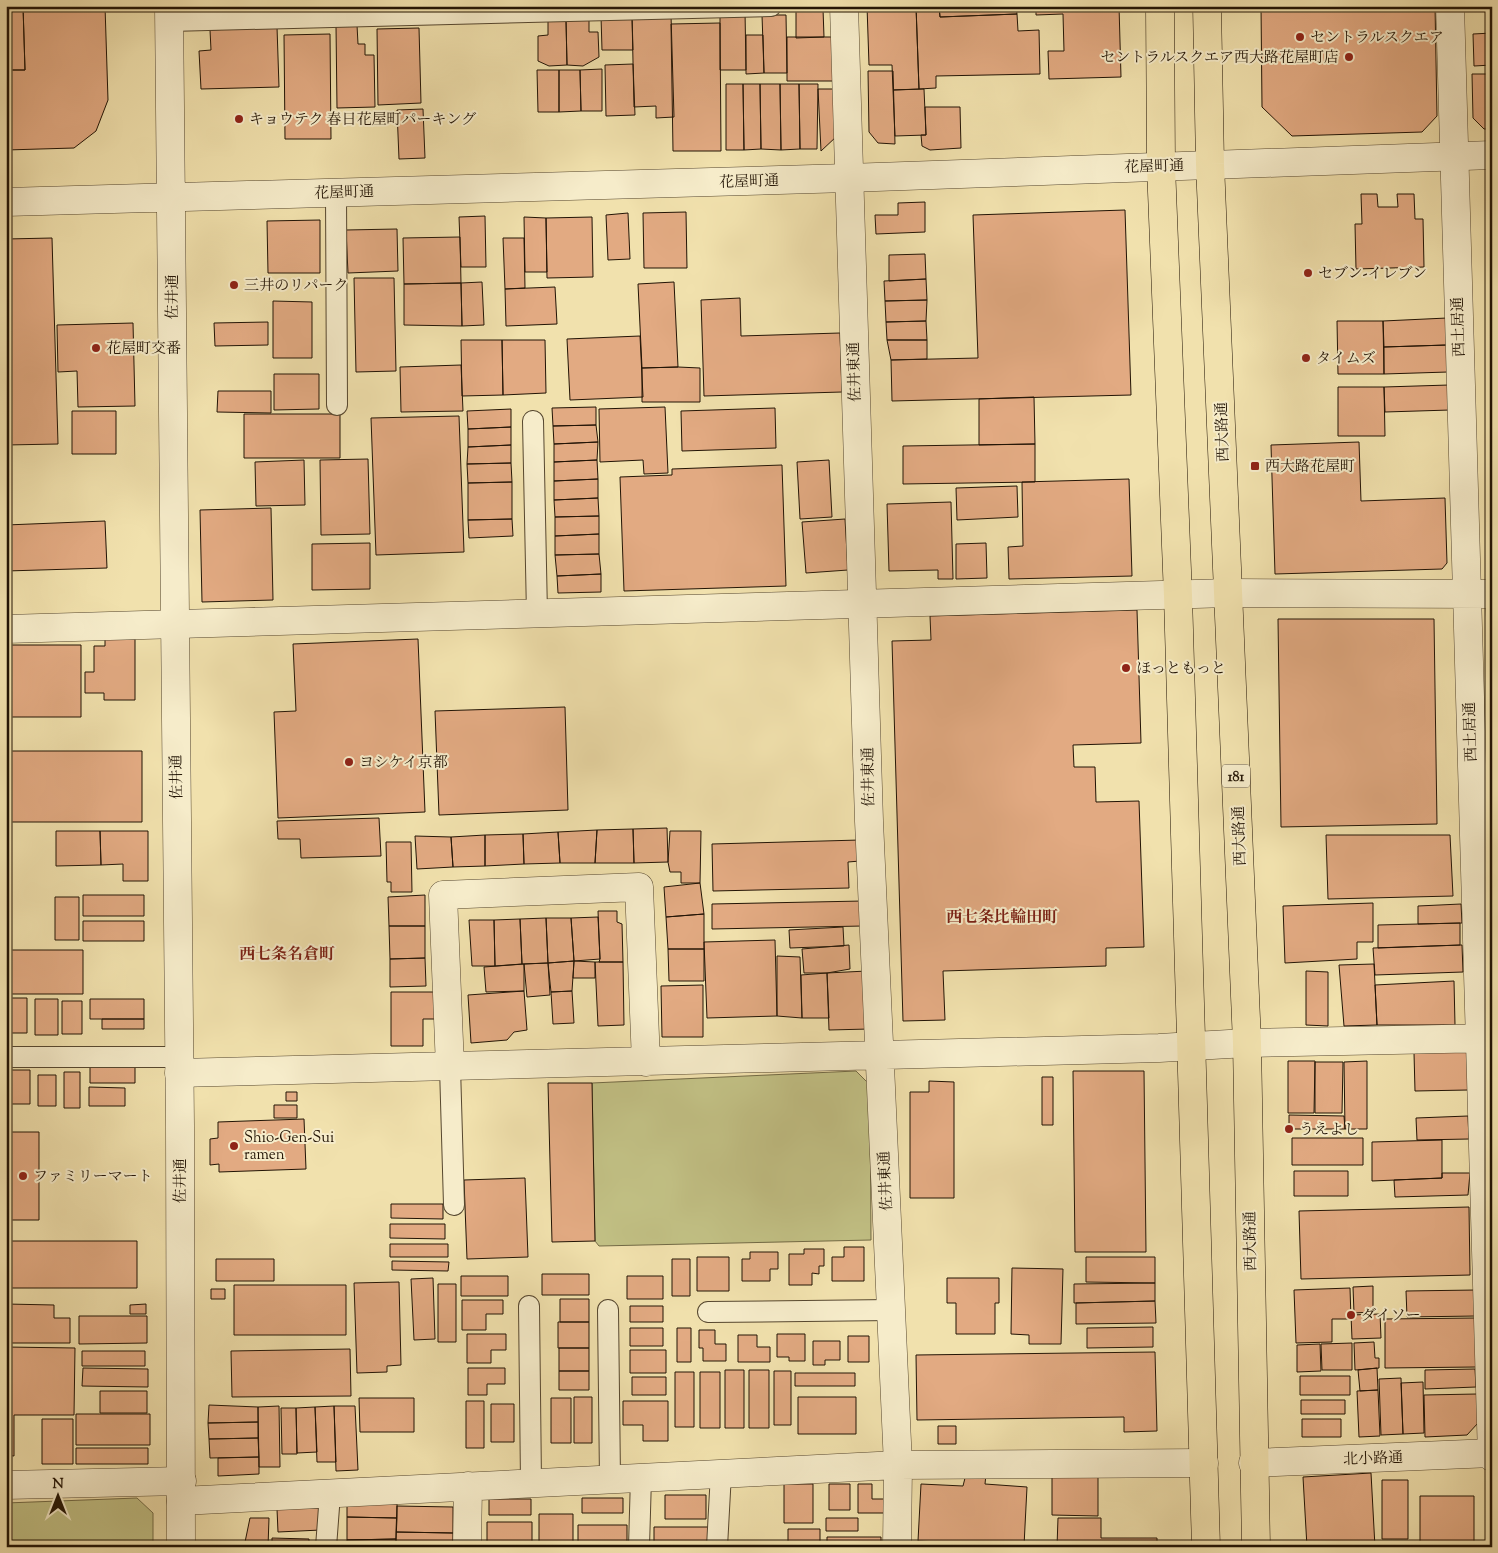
<svg xmlns="http://www.w3.org/2000/svg" width="1498" height="1553" viewBox="0 0 1498 1553" font-family="'Sorts Mill Goudy','Noto Serif JP',serif">
<style>
.green{fill:#c2c185;stroke:#726a45}
.building{fill:#e2aa82;stroke:#221405}
.lines{fill:none;stroke-linecap:round;stroke-linejoin:round}
.service-casing{stroke:#56472f;stroke-width:22}
.minor-casing{stroke:#56472f;stroke-width:29}
.tertiary-casing{stroke:#56472f;stroke-width:29}
.primary-casing{stroke:#221405;stroke-width:29}
.service{stroke:#f6ecca;stroke-width:20}
.minor{stroke:#f6ecca;stroke-width:28}
.tertiary{stroke:#f6ecca;stroke-width:28}
.primary{stroke:#f1e1ad;stroke-width:28}
.poi-dot{fill:#8f2418;stroke:#f6ecca;stroke-width:2}
.labels{text-anchor:middle;stroke-width:4;stroke-linejoin:round;paint-order:stroke}
.shield{fill:#f6ecca;stroke:#625540;stroke-width:1}
.shield-label{font-size:14px;font-weight:bold;fill:#221405}
.poi-label{font-size:15px;fill:#221405;stroke:#f6ecca;text-anchor:start}
.street-label{font-size:15px;fill:#221405;stroke:#f6ecca}
.neighbourhood-label{font-size:16px;font-weight:bold;fill:#7a1f14;stroke:#f6ecca}
</style>
<rect width="100%" height="100%" fill="#f1e1ad"/>
<filter id="stains"><feTurbulence type="fractalNoise" baseFrequency=".004" numOctaves="4"/><feColorMatrix values="0 0 0 0 .2 0 0 0 0 .09 0 0 0 0 .02 0 0 0 .5 -.17"/></filter>
<radialGradient id="worn" r=".72"><stop offset=".6" stop-color="#630" stop-opacity="0"/><stop offset="1" stop-color="#630" stop-opacity=".3"/></radialGradient>
<!-- green -->
<path class="green" d="M856,1071L870,1085L871,1240L599,1246L595,1241L592,1083Z
M137,1498L153,1513V1547H6V1503Z"/>
<!-- building -->
<path class="building" d="M6,6H23L25,70H6Z
M23,6H105L108,100L96,131L74,148L6,150V70H25Z
M867,6H916L919,89L893,90L892,65H869Z
M916,6H939L940,17L1017,14L1018,31L1039,30L1040,74L936,76V88L919,89Z
M939,6H1016L1017,14L940,17Z
M1036,6H1119L1121,77L1049,79L1048,51H1064L1063,14L1036,15Z
M1261,6H1435L1437,116L1422,132L1292,136L1262,107Z
M823,9L824,37L796,38V10Z
M745,11L746,70H720V12Z
M671,15L674,117L656,118V106L634,107L632,16Z
M762,15H786L787,73H764Z
M601,16H632L633,50H602Z
M589,18V32H598L599,57L583,66L567,65L566,20Z
M548,20H566L567,65L549,66L538,61V36L548,35Z
M720,23L721,151H673L671,24Z
M357,25L358,44H365V55H374L375,107L337,108L336,26Z
M277,27L279,87L201,89L199,51L211,50L210,30Z
M419,28L421,103L378,105L377,29Z
M1492,33V65L1474,66L1473,34Z
M330,34L331,139H285L284,35Z
M746,35H763L764,73L746,74Z
M787,37H833V81H787Z
M633,64L635,115L606,116L605,65Z
M602,69V111H581L580,70Z
M537,70H559V112H538Z
M559,70H580L581,111L559,112Z
M868,71H893L895,144L878,143L869,132Z
M1472,74H1492V129H1484L1473,118Z
M726,84H743L744,150H726Z
M743,84H760L761,149L744,150Z
M760,84H780L781,150L761,149Z
M780,84H799L800,149L781,150Z
M799,84H818L817,149H800Z
M818,89H835L837,136L821,151Z
M924,89L926,135L895,136L893,90Z
M925,107H960L961,148L930,150L922,146L921,135H926Z
M423,109L425,158L399,159L397,110Z
M1361,194H1377L1378,207H1398L1397,194H1414L1415,219H1423L1424,267L1356,269L1355,224H1362Z
M1487,196H1492V247L1488,248Z
M925,202V232L876,234L875,215H898V203Z
M1125,210L1131,395L892,401L891,360L978,358L973,215Z
M686,212L687,268H644L643,213Z
M628,213L630,259L608,260L606,215Z
M485,216L486,267H461L459,217Z
M524,217L546,218L547,272H525Z
M592,217L593,277L547,278L546,218Z
M320,220V273H268L267,221Z
M397,229L398,271L348,273L346,230Z
M460,237L461,283L404,284L403,238Z
M52,238L58,444L6,445V239Z
M503,238H524L525,288L505,289Z
M925,254L926,279L889,281V255Z
M354,278H394L396,371L356,372Z
M926,279L927,300L885,301L884,281Z
M482,282L484,325L462,326L461,283Z
M674,282L678,367L642,368L638,284Z
M461,283L462,326L404,325V284Z
M555,287L557,324L506,326L505,289Z
M740,298L741,336L840,333L842,392L704,396L701,300Z
M927,300L926,321L886,322L885,301Z
M273,301L312,302V358H273Z
M1447,318V345L1384,347L1383,321Z
M926,321L927,340H887L886,322Z
M1337,321H1383L1384,374H1338Z
M268,322V345L215,346L214,323Z
M133,323L135,406L78,407L77,371L58,372L57,325Z
M640,336L643,397L570,400L567,339Z
M461,340H502L503,395L462,396Z
M502,340H545L546,393L503,395Z
M887,340H927V359L891,360Z
M1447,345L1448,372L1384,374V347Z
M461,365L463,411L401,412L400,367Z
M678,367L700,368V402H642V368Z
M274,374H319V409L274,410Z
M1449,385L1450,410L1385,412L1384,387Z
M1338,387H1384L1385,436H1338Z
M218,391H271V413L217,412Z
M1034,397L1035,444L979,445V399Z
M596,407V425L553,426L552,408Z
M665,407L668,473L644,474L643,460L600,462L599,409Z
M775,408L776,448L682,451L681,411Z
M511,409V427L468,429L467,411Z
M72,411H116V454H72Z
M244,414H340V458H244Z
M459,416L464,552L376,555L371,418Z
M596,425L598,442L554,444L553,426Z
M511,427V445L468,447V429Z
M598,442L597,460L554,462V444Z
M1359,442L1361,501L1445,498L1447,563L1442,569L1275,574L1271,445Z
M1035,444V482L903,484V446Z
M511,445V463L467,464L468,447Z
M368,459L370,534L321,535L320,460Z
M304,460L305,505L256,506L255,462Z
M597,460L598,479L554,481V462Z
M829,460L832,517L800,519L797,462Z
M511,463L512,482L468,483L467,464Z
M782,465L786,586L624,591L620,477L672,475V469Z
M598,479V498L554,500V481Z
M1129,479L1132,576L1009,579L1008,547L1023,546L1022,482Z
M512,482V519L468,520V483Z
M1017,486L1018,517L957,520L956,488Z
M598,498L599,516L555,517L554,500Z
M951,502L953,579H938V570L889,571L887,504Z
M271,508L273,600L202,602L200,510Z
M599,516V534L555,536V517Z
M512,519L513,536L469,538L468,520Z
M845,519L848,570L806,573L802,522Z
M105,521L107,568L6,571V525Z
M599,534V554L555,555V536Z
M370,543V589L312,590V544Z
M986,543L987,578L956,579V544Z
M599,554L601,574L557,576L555,555Z
M601,574V592L558,593L557,576Z
M1486,606H1492V677H1489Z
M1137,610L1141,743L1073,745L1074,767H1095L1096,802L1139,801L1144,947L1106,948V966L943,971L945,1020L903,1021L892,641L931,640L930,616Z
M1278,619H1434L1437,824L1281,827Z
M105,639H135V700H104V693H85V672H94V646H105Z
M418,639L425,812L278,818L274,712L296,711L293,644Z
M6,645H81V717H6Z
M1489,679H1492V698H1489Z
M1488,701H1492V733H1489Z
M565,707L568,810L439,815L435,711Z
M6,751H142V822H6Z
M379,818L381,856L301,858L300,839H278L277,821Z
M667,828L668,862L634,863L633,829Z
M633,829L634,863H595L597,830Z
M597,830L595,863H560L558,832Z
M56,831H100L101,865L56,866Z
M100,831H148V881H123V864L101,865Z
M670,831H701L700,883H681V872H670L668,862Z
M558,832L560,863L524,864L523,834Z
M523,834L524,864L485,866V835Z
M485,835V866L453,867L451,837Z
M1326,835H1450L1453,896L1328,899Z
M415,836L451,837L453,867L417,869Z
M860,840V861L848,862L849,888L713,891L712,844Z
M386,842H411L412,892H391V882H387Z
M700,883L704,914L666,917L664,887Z
M83,895H144V916H83Z
M425,895V926H389L388,897Z
M55,897H79V940H55Z
M863,901V926L712,929V904Z
M1373,903V942H1357V959L1285,963L1283,906Z
M1461,904L1462,923L1418,924V906Z
M598,911H617V922L622,924L623,962H599L600,959Z
M704,914V949H668L666,917Z
M598,917L600,959L574,961L571,918Z
M546,918H571L574,961L548,963Z
M546,918L548,963L522,964L520,919Z
M520,919L522,964L495,966L494,920Z
M469,920H494L495,966H472Z
M83,921H144V941H83Z
M1460,923V945L1378,948V925Z
M389,926H425V958L390,959Z
M843,927L844,946L790,948L789,930Z
M775,940L777,1016L707,1018L704,942Z
M849,945L850,969L827,973H804L802,949Z
M1462,945L1463,972L1375,975L1373,948Z
M668,949H704V981H669Z
M6,950H83V994H6Z
M777,956L800,957L802,1018L777,1016Z
M425,958L426,986L390,987V959Z
M574,961L572,991L551,992L548,963Z
M574,961L595,962V978H573Z
M595,962H623L624,1025L598,1026Z
M548,963L550,995L527,997L524,964Z
M524,964V991L486,992L484,967Z
M1374,964L1377,1025L1344,1026L1339,965Z
M867,971L869,1029L829,1030L827,973Z
M1306,971L1328,972V1026L1306,1025Z
M827,973L829,1018H802L801,975Z
M1454,981L1455,1025H1377L1375,985Z
M703,985V1037H662L661,986Z
M524,991L527,1030L514,1032L507,1040L471,1043L468,995Z
M572,991L574,1023L553,1024L551,992Z
M391,992H436V1019H423V1046H391Z
M8,998H27V1033H8Z
M35,999H58V1035H35Z
M90,999H144V1019H90Z
M62,1001H82V1034H62Z
M102,1019H144V1029H102Z
M1467,1052L1468,1090L1415,1091L1414,1053Z
M1288,1061H1315L1314,1113H1288Z
M1367,1061V1129H1345L1344,1062Z
M1315,1062H1343L1342,1113H1315Z
M90,1064H135V1083H90Z
M10,1070H30V1104H10Z
M1073,1071H1144L1146,1252H1075Z
M64,1072H80V1108H64Z
M38,1075H56V1106H38Z
M1042,1077H1053V1125H1042Z
M929,1081L954,1082V1198H910V1092H929Z
M548,1083H592L595,1241L552,1242Z
M89,1087L125,1088V1106H89Z
M286,1092H297V1101H286Z
M274,1105H297V1118H274Z
M1289,1115L1344,1116L1345,1129H1289Z
M1468,1116L1469,1139L1417,1140L1416,1118Z
M304,1119L306,1169L219,1172V1164L210,1165V1139L218,1138V1122Z
M6,1132H39V1220H6Z
M1292,1138H1363V1165H1292Z
M1442,1140V1178L1372,1181V1142Z
M1294,1171H1348V1196H1294Z
M1442,1173H1470L1468,1195L1395,1197L1394,1180L1442,1178Z
M525,1178L528,1257L467,1259L464,1180Z
M391,1204H443V1219L391,1218Z
M1469,1207L1470,1275L1301,1279L1299,1211Z
M390,1224H445V1239L390,1238Z
M6,1241H137V1288H6Z
M390,1244H448V1257H390Z
M844,1247H864V1281H832V1257H844Z
M804,1249H824V1266H819V1274L812,1273V1285H789V1254H804Z
M750,1252H778V1269H770V1281H742V1259H750Z
M697,1257H729V1291H697Z
M1086,1257H1155V1283L1086,1282Z
M216,1259H274V1281H216Z
M672,1259H690V1296H672Z
M392,1261L449,1262L448,1271L392,1270Z
M1012,1268L1063,1269L1061,1344H1029V1335L1011,1334Z
M542,1274H589V1295H542Z
M461,1276H508V1296H461Z
M627,1276H663V1299H627Z
M433,1278L435,1339L414,1340L411,1279Z
M947,1278H999V1303H995V1334H956V1303H947Z
M399,1282L401,1365L387,1366V1372L357,1373L354,1283Z
M1155,1283V1301L1074,1303V1284Z
M438,1284H456V1342H438Z
M234,1285H346V1335H234Z
M1373,1286V1312L1354,1313L1353,1287Z
M1350,1288L1351,1319H1332V1342L1296,1343L1294,1290Z
M211,1289H225V1299H211Z
M1476,1290V1316L1407,1317L1406,1291Z
M560,1299H589V1322H560Z
M462,1300H503V1314H486V1330H462Z
M1155,1301L1156,1323L1076,1324V1303Z
M6,1304L54,1305V1318H70V1343H6Z
M146,1304V1314H130V1305Z
M630,1306H663V1322H630Z
M1380,1314L1381,1338L1352,1339L1351,1315Z
M79,1316H147V1343L79,1344Z
M1475,1318L1476,1367L1385,1368V1319Z
M558,1322H589V1348H558Z
M1153,1327V1347L1087,1348V1328Z
M630,1328H663V1346H630Z
M677,1328H691V1362H677Z
M699,1330H715V1344H726V1361H703V1348H699Z
M467,1334H506V1350H491V1363H467Z
M777,1334H805V1361H789V1357H777Z
M738,1335H757V1347H770V1362H738Z
M848,1336H869V1362H848Z
M813,1341H840V1360H825V1365H813Z
M1374,1342L1375,1358H1379V1368L1355,1370L1354,1343Z
M1352,1343V1370H1322L1321,1344Z
M1320,1344L1321,1371L1297,1372V1345Z
M6,1347L75,1348L74,1415H14V1456L6,1455Z
M559,1348H589V1371H559Z
M350,1349L351,1396L232,1397L231,1351Z
M630,1350H666V1373H630Z
M82,1351H145V1366H82Z
M1155,1352L1157,1431L1124,1432V1417L917,1420L916,1355Z
M83,1368L148,1369V1387L82,1386Z
M468,1368H505V1384H487V1395H468Z
M1377,1368L1378,1390L1360,1391L1358,1370Z
M1475,1369L1476,1387L1425,1389V1370Z
M725,1370H744V1428H725Z
M749,1370H769V1428H749Z
M559,1371H589V1390H559Z
M774,1371H791V1425H774Z
M675,1372H694V1427H675Z
M700,1372H720V1428H700Z
M795,1373H855V1386H795Z
M1300,1376H1350V1395H1300Z
M632,1377H666V1395H632Z
M1401,1378L1403,1434L1381,1435L1379,1379Z
M1423,1382L1424,1433L1403,1434L1401,1383Z
M1378,1390L1380,1436L1359,1437L1357,1391Z
M100,1391H147V1413H100Z
M1477,1394L1478,1423L1467,1435L1425,1437L1424,1395Z
M574,1397H592V1443H574Z
M798,1397H856V1434H798Z
M359,1398H414V1432H360Z
M551,1398H571V1443H551Z
M1301,1400H1345V1414H1301Z
M466,1401H484V1448H466Z
M623,1401H668V1441H643V1425H623Z
M491,1404H514V1442H491Z
M209,1405L258,1407V1422L208,1423Z
M279,1406L280,1467H259L258,1407Z
M334,1406H355L358,1470L336,1471Z
M334,1406L336,1462H317L315,1407Z
M315,1407L317,1452L297,1453L296,1408Z
M281,1408H296L297,1454H282Z
M76,1414H150V1445H76Z
M42,1419H73V1464H42Z
M1302,1419H1341V1437H1302Z
M258,1422V1438L209,1439L208,1423Z
M938,1426H956V1444H938Z
M258,1438L259,1457L210,1458L209,1439Z
M76,1448H148V1464H76Z
M259,1457V1474L218,1476V1458Z
M1371,1473L1375,1547H1307L1303,1477Z
M966,1474H986L985,1484L1027,1487L1024,1546L918,1541L921,1484L963,1486Z
M1052,1476H1098V1516L1052,1515Z
M1382,1480H1408V1539H1382Z
M784,1484H813V1523H784Z
M829,1484H850V1510H829Z
M858,1484H872V1499H885V1513H858Z
M665,1495H706V1519H665Z
M1420,1496H1474V1547H1407L1420,1545Z
M582,1498H623V1513H582Z
M489,1499H531V1515H489Z
M347,1503L397,1504V1518L347,1517Z
M397,1506L453,1507V1533L396,1532Z
M320,1508L321,1530L278,1532L277,1509Z
M539,1514H573V1547H539Z
M347,1517L397,1518L396,1539L347,1540Z
M250,1518H269L268,1547H244Z
M826,1518H858V1531H826Z
M1058,1518H1101V1538H1157V1547H1057Z
M487,1522H532V1547H487Z
M578,1525H627V1543H578Z
M654,1527H710V1544H654Z
M788,1529H820V1547H788Z
M396,1532L453,1533V1547H396Z
M827,1537H881V1547H827Z
M272,1538L309,1539V1547H272Z
M396,1539V1547H346L347,1540Z"/>
<g class="lines">
<defs>
<path id="service" d="M170,21L771,6
M336,192L337,405
M533,421L537,614
M11,1057H179
M450,1067L454,1205
M529,1306L531,1483
M608,1310L610,1479
M708,1312L891,1310
M326,1547L330,1494
M639,1547L641,1477
M717,1547L721,1473"/>
<path id="minor" d="M844,6L869,821L898,1465L897,1547
M1450,6L1492,1457
M6,629L1229,593L1492,594
M450,1067L443,895L639,887L646,1062
M179,1073L1159,1048L1247,1043L1492,1038
M1253,1463L1492,1453
M6,1485L182,1481
M181,1501L898,1465L1204,1463
M467,1547L468,1486"/>
<path id="tertiary" d="M169,6L180,1126L181,1547
M6,202L848,178L1492,155"/>
<path id="primary" d="M1160,6L1161,166L1178,596L1206,1547
M1207,6L1210,164L1247,1043L1256,1547"/>
</defs>
<!-- service casing -->
<use href="#service" class="service-casing"/>
<!-- minor casing -->
<use href="#minor" class="minor-casing"/>
<!-- tertiary casing -->
<use href="#tertiary" class="tertiary-casing"/>
<!-- primary casing -->
<use href="#primary" class="primary-casing"/>
<!-- service -->
<use href="#service" class="service"/>
<!-- minor -->
<use href="#minor" class="minor"/>
<!-- tertiary -->
<use href="#tertiary" class="tertiary"/>
<!-- primary -->
<use href="#primary" class="primary"/>
</g>
<!-- markers -->
<g class="poi-dot">
<circle cx="1300" cy="37" r="5"/>
<circle cx="1349" cy="57" r="5"/>
<circle cx="239" cy="119" r="5"/>
<circle cx="1308" cy="273" r="5"/>
<circle cx="234" cy="285" r="5"/>
<circle cx="96" cy="348" r="5"/>
<circle cx="1306" cy="358" r="5"/>
<rect x="1250" y="461" width="10" height="10" rx="2.5"/>
<circle cx="1126" cy="668" r="5"/>
<circle cx="349" cy="762" r="5"/>
<circle cx="1289" cy="1129" r="5"/>
<circle cx="234" cy="1146" r="5"/>
<circle cx="23" cy="1176" r="5"/>
<circle cx="1351" cy="1315" r="5"/>
</g>
<g class="labels">
<!-- shield labels -->
<rect class="shield" x="1222" y="764.5" width="28" height="23" rx="4"/>
<g class="shield-label">
<text x="1236" y="781">181</text>
</g>
<!-- poi labels -->
<g class="poi-label">
<text x="1310" y="42">セントラルスクエア</text>
<text x="1339" y="62" text-anchor="end">セントラルスクエア西大路花屋町店</text>
<text x="249" y="124">キョウテク 春日花屋町パーキング</text>
<text x="1318" y="278">セブン-イレブン</text>
<text x="244" y="290">三井のリパーク</text>
<text x="106" y="353">花屋町交番</text>
<text x="1316" y="363">タイムズ</text>
<text x="1265" y="471">西大路花屋町</text>
<text x="1136" y="673">ほっともっと</text>
<text x="359" y="767">ヨシケイ京都</text>
<text x="1299" y="1134">うえよし</text>
<text x="244" y="1142">Shio-Gen-Sui<tspan x="244" dy="17">ramen</tspan></text>
<text x="33" y="1181">ファミリーマート</text>
<text x="1361" y="1320">ダイソー</text>
</g>
<!-- street labels -->
<g class="street-label">
<text transform="translate(1154 166) rotate(-2)" y="5">花屋町通</text>
<text transform="translate(749 181) rotate(-2)" y="5">花屋町通</text>
<text transform="translate(344 192) rotate(-2)" y="5">花屋町通</text>
<text transform="translate(172 297) rotate(-90)" y="5">佐井通</text>
<text transform="translate(1458 327) rotate(-92)" y="5">西土居通</text>
<text transform="translate(854 372) rotate(-92)" y="5">佐井東通</text>
<text transform="translate(1222 432) rotate(-92)" y="5">西大路通</text>
<text transform="translate(1470 732) rotate(-92)" y="5">西土居通</text>
<text transform="translate(176 777) rotate(-91)" y="5">佐井通</text>
<text transform="translate(868 777) rotate(-91)" y="5">佐井東通</text>
<text transform="translate(1239 836) rotate(-92)" y="5">西大路通</text>
<text transform="translate(180 1181) rotate(-90)" y="5">佐井通</text>
<text transform="translate(885 1181) rotate(-93)" y="5">佐井東通</text>
<text transform="translate(1250 1241) rotate(-91)" y="5">西大路通</text>
<text transform="translate(1373 1458) rotate(-2)" y="5">北小路通</text>
</g>
<!-- neighbourhood labels -->
<g class="neighbourhood-label">
<text x="1002" y="922">西七条比輪田町</text>
<text x="287" y="959">西七条名倉町</text>
</g>
</g>
<!-- margin -->
<rect width="1498" height="1553" fill="none" stroke="#f1e1ad" stroke-width="25"/>
<rect x="8" y="8" width="1483" height="1538" fill="none" stroke="#221405" stroke-width="2.5"/>
<rect x="12" y="12" width="1473" height="1528" fill="none" stroke="#221405"/>
<!-- north arrow -->
<g transform="translate(58 1496)" stroke="#f6ecca" stroke-width="4" paint-order="stroke">
<path d="M0-4L9 19L0 12L-9 19Z" fill="#221405"/>
<text y="-8" font-size="14" font-weight="bold" text-anchor="middle" fill="#221405">N</text>
</g>
<rect width="100%" height="100%" filter="url(#stains)"/>
<rect width="100%" height="100%" fill="url(#worn)"/>
</svg>
